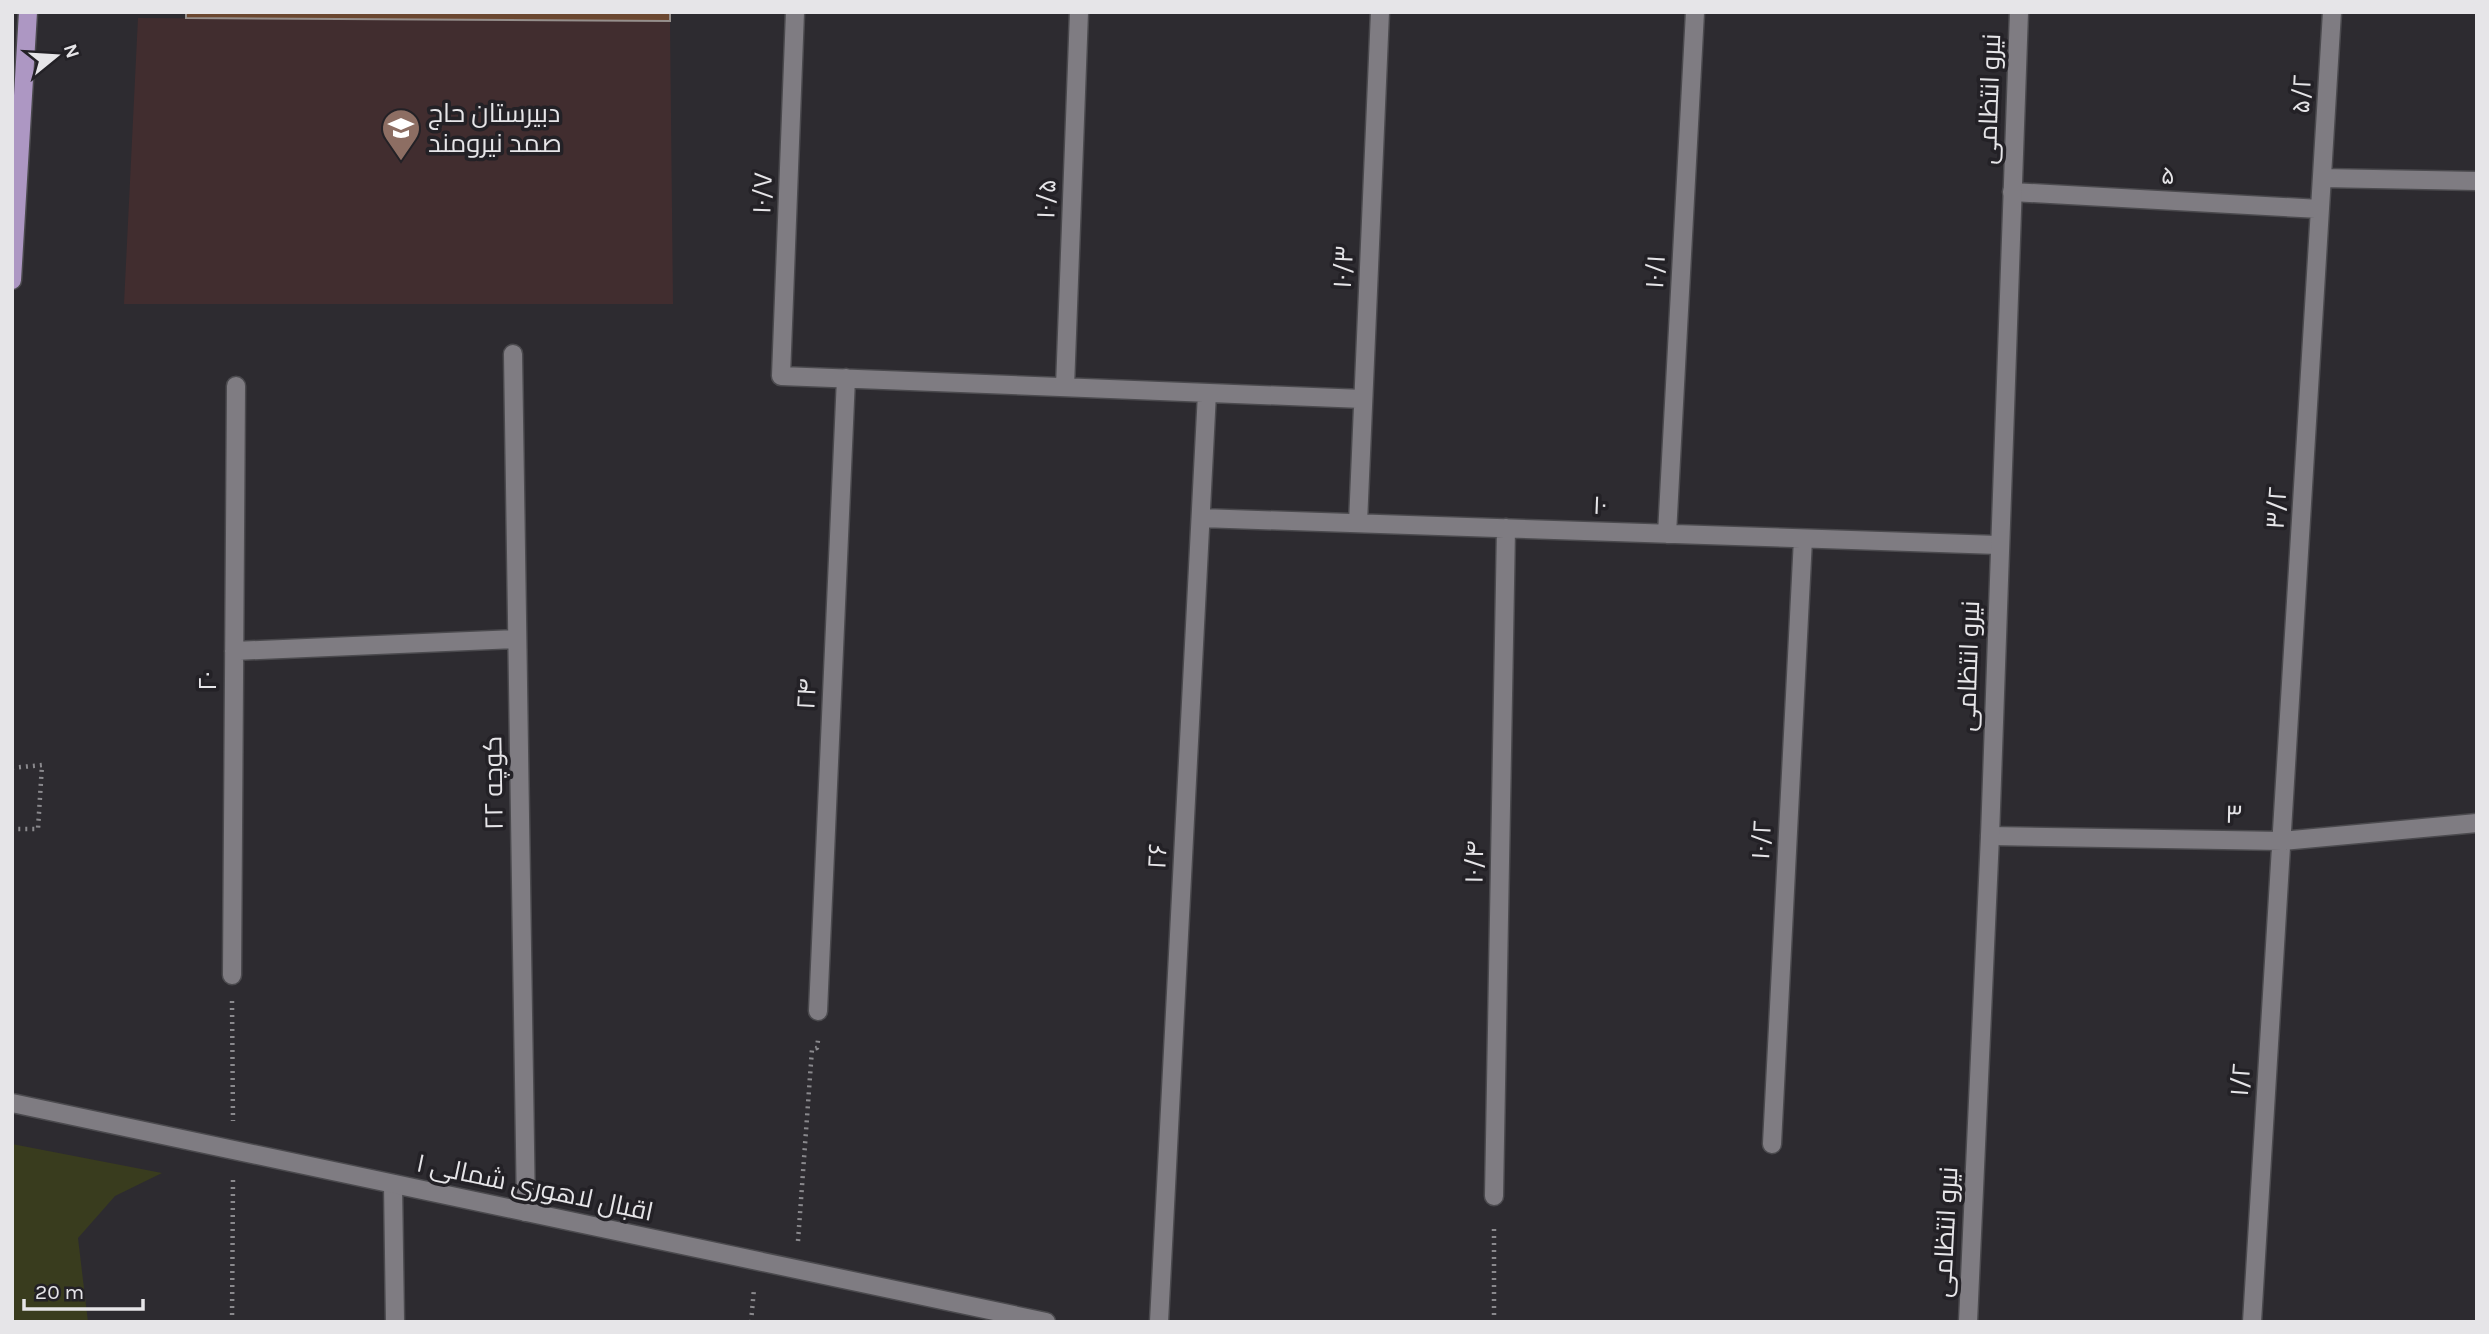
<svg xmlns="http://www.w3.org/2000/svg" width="2489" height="1334" viewBox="0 0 2489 1334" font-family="Karla,Cairo,sans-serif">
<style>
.education{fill:#412d2f}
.green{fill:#393c1e}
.building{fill:#6b4730;stroke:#968f8c;stroke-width:2}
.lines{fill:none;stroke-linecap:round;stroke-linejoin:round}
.minor-casing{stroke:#4b4a4e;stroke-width:21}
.tertiary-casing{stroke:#4b4a4e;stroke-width:21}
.primary-casing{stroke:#4b4a4e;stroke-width:21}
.path{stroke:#8a898d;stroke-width:4.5;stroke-dasharray:2 5;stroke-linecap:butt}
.minor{stroke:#7f7c82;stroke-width:18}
.tertiary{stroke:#7f7c82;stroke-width:18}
.primary{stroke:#ad97c3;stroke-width:18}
.labels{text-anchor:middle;stroke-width:7;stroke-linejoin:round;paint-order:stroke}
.street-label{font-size:26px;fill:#e6e5e8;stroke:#232126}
.poi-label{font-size:26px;fill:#e6e5e8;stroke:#232126;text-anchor:start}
</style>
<rect width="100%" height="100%" fill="#2d2b30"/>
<!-- education -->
<path class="education" d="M138,18L670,21L673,304H124Z"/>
<!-- green -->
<path class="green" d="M12,1144L162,1173L115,1196L78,1238L88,1322H12Z"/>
<!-- building -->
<path class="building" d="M186,12H670V21L186,18Z"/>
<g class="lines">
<defs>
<path id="minor" d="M795,12L781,376L1363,399
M2322,178L2477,181
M2012,192L2320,209
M513,354L526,1212
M1065,387L1079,12
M1201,518L1998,545
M1358,523L1380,12
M1667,534L1695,12
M234,651L517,639
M1990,836L2282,841L2477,823
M232,975L236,386
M818,1011L846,378
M1772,1144L1803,539
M393,1184L395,1322
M1494,1196L1506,528
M1159,1322L1207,393
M2252,1322L2332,12"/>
<path id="tertiary" d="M12,1103L1046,1322
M1968,1322L1990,836L2019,12"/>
<path id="primary" d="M12,280L28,12"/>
</defs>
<!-- minor casing -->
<use href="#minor" class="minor-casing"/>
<!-- tertiary casing -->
<use href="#tertiary" class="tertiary-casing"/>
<!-- primary casing -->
<use href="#primary" class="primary-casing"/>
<!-- path -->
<path class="path" d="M12,768L42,765L38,829H12
M232,1001L233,1121
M798,1241L812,1049L817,1048L818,1040
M232,1322L233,1179
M751,1322L754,1289
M1494,1322V1225"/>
<!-- minor -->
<use href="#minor" class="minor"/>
<!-- tertiary -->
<use href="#tertiary" class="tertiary"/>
<!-- primary -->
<use href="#primary" class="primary"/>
</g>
<!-- icons -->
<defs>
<symbol id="school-pin" viewBox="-11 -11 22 30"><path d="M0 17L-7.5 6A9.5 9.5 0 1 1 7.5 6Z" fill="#8d6e63" stroke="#232126"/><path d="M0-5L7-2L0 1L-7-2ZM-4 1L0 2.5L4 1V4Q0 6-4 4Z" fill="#fff"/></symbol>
</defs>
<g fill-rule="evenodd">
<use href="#school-pin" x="379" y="106" width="44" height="60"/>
</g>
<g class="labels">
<!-- street labels -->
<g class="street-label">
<text transform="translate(2301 94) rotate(-87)" y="9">۵/۲</text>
<text transform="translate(1989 99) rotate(-88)" y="9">نیرو انتظامی</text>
<text transform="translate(2168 175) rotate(3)" y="9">۵</text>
<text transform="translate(762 193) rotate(-88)" y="9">۱۰/۷</text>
<text transform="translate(1046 199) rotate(-88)" y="9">۱۰/۵</text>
<text transform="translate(1343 267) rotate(-87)" y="9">۱۰/۳</text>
<text transform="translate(1655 272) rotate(-87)" y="9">۱۰/۱</text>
<text transform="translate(1600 505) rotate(2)" y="9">۱۰</text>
<text transform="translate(2276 508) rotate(-86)" y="9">۳/۲</text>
<text transform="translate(1968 666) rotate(-88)" y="9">نیرو انتظامی</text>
<text transform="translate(207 681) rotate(-90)" y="9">۲۰</text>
<text transform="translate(806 694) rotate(-87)" y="9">۲۴</text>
<text transform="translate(493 783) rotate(-91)" y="9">کوچه ۲۲</text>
<text transform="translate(2234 814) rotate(1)" y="9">۳</text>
<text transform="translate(1761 840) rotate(-87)" y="9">۱۰/۲</text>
<text transform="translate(1157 856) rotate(-87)" y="9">۲۶</text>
<text transform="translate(1474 862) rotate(-89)" y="9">۱۰/۴</text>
<text transform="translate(2240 1080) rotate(-86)" y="9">۱/۲</text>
<text transform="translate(535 1187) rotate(12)" y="9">اقبال لاهوری شمالی ۱</text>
<text transform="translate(1945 1232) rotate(-87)" y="9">نیرو انتظامی</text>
</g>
<!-- poi labels -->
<g class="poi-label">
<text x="428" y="122">دبیرستان حاج<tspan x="428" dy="30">صمد نیرومند</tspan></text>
</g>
</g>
<!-- border -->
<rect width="2489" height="1334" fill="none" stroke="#e6e5e8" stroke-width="28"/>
<!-- north arrow -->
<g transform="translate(56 56) rotate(72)" stroke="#232126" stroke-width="5" paint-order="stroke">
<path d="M0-5L12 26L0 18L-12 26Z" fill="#e6e5e8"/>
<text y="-10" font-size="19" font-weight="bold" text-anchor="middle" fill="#e6e5e8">N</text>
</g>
<!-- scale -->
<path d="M24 1299v10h119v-10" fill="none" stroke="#e6e5e8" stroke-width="3.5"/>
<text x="35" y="1299" font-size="21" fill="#e6e5e8" stroke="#232126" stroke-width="5" paint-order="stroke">20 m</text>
</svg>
